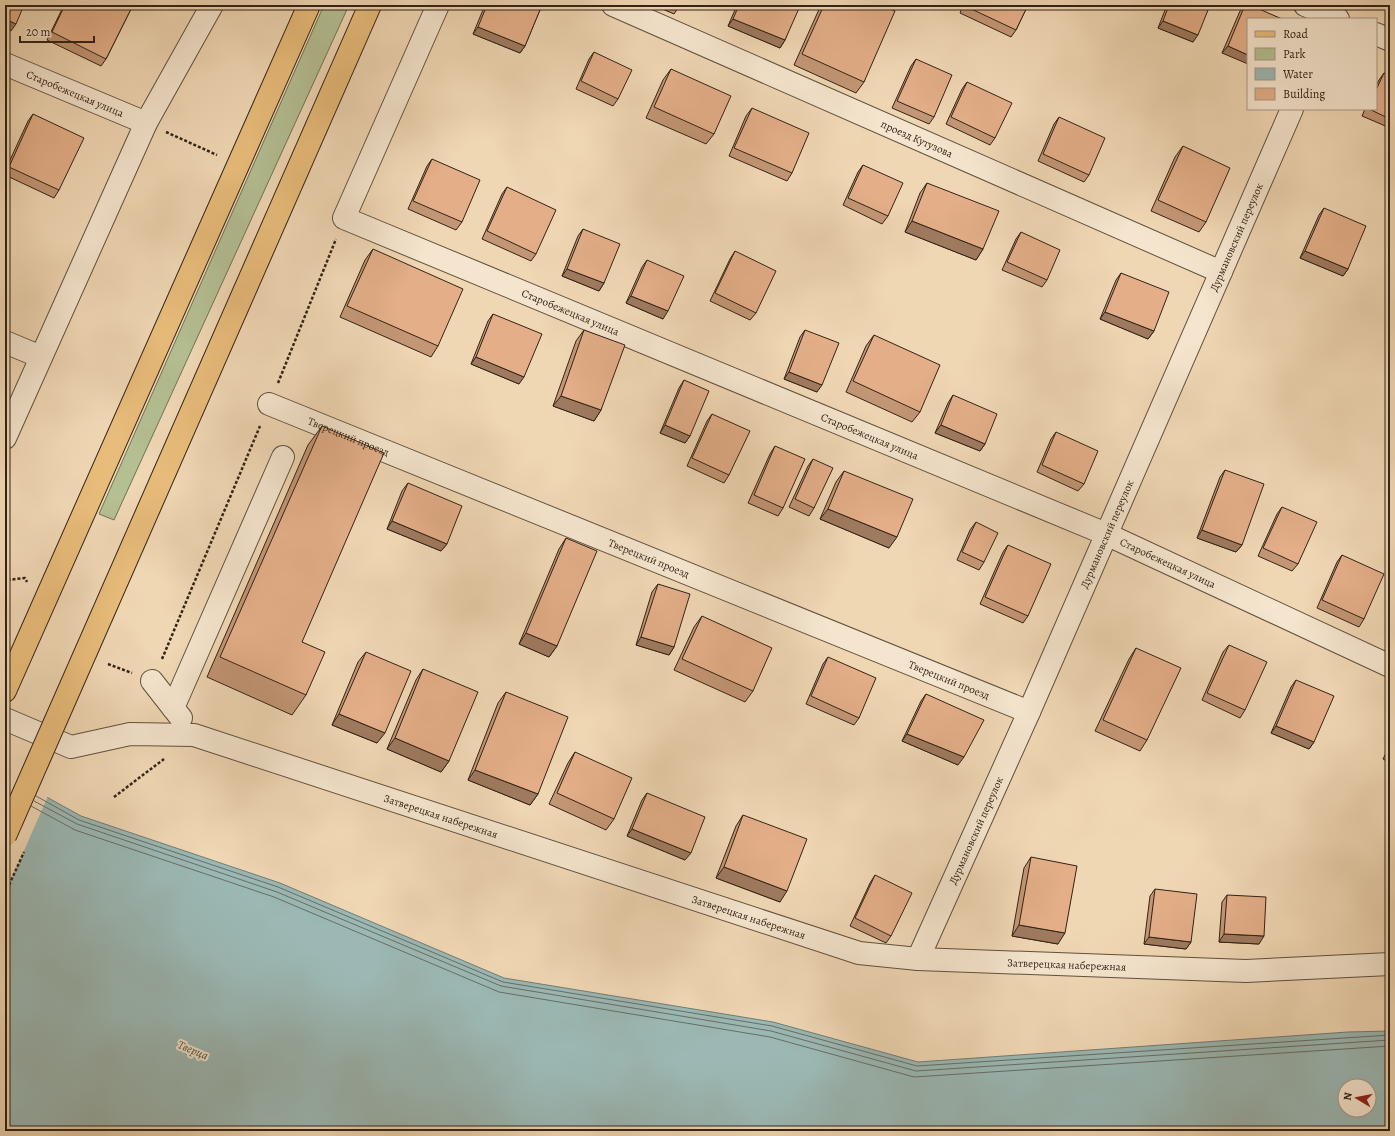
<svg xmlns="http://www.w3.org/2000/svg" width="1395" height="1136" viewBox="0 0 1395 1136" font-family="Alegreya,serif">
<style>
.green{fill:#b4bf92;stroke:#727154}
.water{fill:#9bb8b4;stroke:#717c75;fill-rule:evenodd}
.pier{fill:#f0d7b4}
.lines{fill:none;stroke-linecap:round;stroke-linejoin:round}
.shore{stroke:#666e66;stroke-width:1}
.minor-casing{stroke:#61503e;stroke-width:24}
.major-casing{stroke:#312317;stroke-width:24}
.path{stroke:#312317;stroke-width:2.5;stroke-dasharray:3 2;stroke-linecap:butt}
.minor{stroke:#f5e5ce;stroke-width:22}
.major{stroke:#e8bc7a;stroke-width:22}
.major-bridge-casing{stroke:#312317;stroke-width:24;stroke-linecap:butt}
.path-bridge{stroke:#312317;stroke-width:2.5;stroke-dasharray:3 2;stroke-linecap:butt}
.major-bridge{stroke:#e8bc7a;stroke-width:22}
.wall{fill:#c39675;stroke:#312317}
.shaded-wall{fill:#9f7a5f;stroke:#312317}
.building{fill:#e3ae88;stroke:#312317}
.labels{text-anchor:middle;stroke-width:4;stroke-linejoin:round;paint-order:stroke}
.street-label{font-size:11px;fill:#312317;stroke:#f5e5ce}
.water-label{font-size:12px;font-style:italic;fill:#515046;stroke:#f5e5ce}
</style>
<rect width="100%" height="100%" fill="#f0d7b4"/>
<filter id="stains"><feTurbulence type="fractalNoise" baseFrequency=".005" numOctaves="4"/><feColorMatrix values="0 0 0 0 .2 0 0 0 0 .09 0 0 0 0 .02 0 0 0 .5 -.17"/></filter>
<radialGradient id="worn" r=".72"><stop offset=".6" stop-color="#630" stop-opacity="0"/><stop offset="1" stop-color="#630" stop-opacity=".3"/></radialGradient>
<!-- green -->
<path class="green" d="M324,5H349L114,520L99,514Z"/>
<!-- water -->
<path class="water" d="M5,774L81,816L280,883L504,978L773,1022L918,1062L1348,1032L1390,1031V1131H5ZM1345,1086H1369V1110H1345Z"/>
<!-- pier -->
<path class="pier" d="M5,772L48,796L5,894Z"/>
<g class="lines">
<!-- shore -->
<path class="shore" d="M36,796L79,820L278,887L503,982L772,1026L917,1066L1390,1035
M34,801L77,824L277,892L501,986L771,1031L916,1071L1390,1040
M31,806L75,830L274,897L499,992L770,1037L914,1077L1390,1046"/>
<defs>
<g id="minor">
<path id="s1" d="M438,5L344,218L1106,534L1390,666"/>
<path id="s2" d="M613,5L1221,272"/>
<path d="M1305,5L1338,19"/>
<path d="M1376,34L1390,40"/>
<path id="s3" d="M5,64L146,123"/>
<path d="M5,342L41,357"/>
<path id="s4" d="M269,404L1029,712"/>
<path d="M5,438L146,123L212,5"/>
<path d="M152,681L181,718"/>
<path d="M173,708L283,457"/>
<path id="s5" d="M5,719L71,747L130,734L194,735L859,953L918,959L1246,971L1390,964"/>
<path id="s6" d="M918,959L1029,712L1292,109"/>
</g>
<path id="major" d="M5,691L309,5"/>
</defs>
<!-- minor casing -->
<use href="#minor" class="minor-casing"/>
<!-- major casing -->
<use href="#major" class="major-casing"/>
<!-- path -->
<path class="path" d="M166,132L217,155
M278,383L336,239
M5,576L7,580L25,578L27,582
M162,659L260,426
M108,664L132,673
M114,797L164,759"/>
<!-- minor -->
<use href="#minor" class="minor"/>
<!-- major -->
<use href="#major" class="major"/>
<defs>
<path id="major-bridge" d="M5,836L370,5"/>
</defs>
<!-- major-bridge casing -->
<use href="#major-bridge" class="major-bridge-casing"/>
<!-- path-bridge -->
<path class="path-bridge" d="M5,894L24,852"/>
<!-- major-bridge -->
<use href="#major-bridge" class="major-bridge"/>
</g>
<!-- wall -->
<path class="wall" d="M64,5H133L106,59L101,66L47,40Z
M485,5H542L525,46L520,53L473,34Z
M653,5H680L674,14Z
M737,5H798L785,40L780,48L728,26Z
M821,5H881L864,82L856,93L794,65Z
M963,5H1028L1016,30L1011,37L960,13Z
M1167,5H1210L1193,42L1158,28Z
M1244,5L1282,19L1222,53L1240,11Z
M594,52L618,99L613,106L576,89L589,59Z
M916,59L934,117L929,124L892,108L911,66Z
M671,69L714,134L706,144L646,118L663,80Z
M1384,73L1390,76V128L1362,116L1365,109H1376V86L1379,80Z
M967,82L995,138L990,145L946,124L962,89Z
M752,108L792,173L787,181L729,156L746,116Z
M33,114L59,190L54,198L5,175V171L28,121Z
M1059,117L1089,175L1084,182L1038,161L1054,124Z
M1183,146L1206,222L1199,232L1151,211L1175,157Z
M432,159L462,222L456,230L408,209L427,166Z
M863,165L888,216L882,224L843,205L858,172Z
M927,183L983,249L976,260L905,232L920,193Z
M507,187L536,254L531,261L482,239L502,194Z
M1324,208L1348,269L1343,276L1300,258L1319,215Z
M583,229L604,283L599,291L562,276L578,236Z
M1021,232L1047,280L1042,287L1002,270L1016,239Z
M373,249L438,346L431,357L340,317L365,260Z
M735,251L756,313L750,320L710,301L730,259Z
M647,260L663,319L626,303L642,267Z
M1121,273L1154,331L1148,339L1100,319L1116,280Z
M493,314L519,384L471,364L488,321Z
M584,330L601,410L594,421L553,406L576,341Z
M805,330L817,392L784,379L800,337Z
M874,335L920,412L912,422L846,392L866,346Z
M684,380L690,436L685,443L660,433L679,388Z
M953,395L985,444L980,451L935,433L948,403Z
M712,414L729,475L724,483L687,466L707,421Z
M322,426L302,642L306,695L292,715L207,677L308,445Z
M1056,432L1084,484L1078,491L1037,472L1051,439Z
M775,446L783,508L778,516L748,503L770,454Z
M813,459L814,508L809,516L789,507L808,466Z
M1225,470L1242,545L1236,552L1197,538L1220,477Z
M844,471L889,548L820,519L836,482Z
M408,483L447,544L441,551L387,529L402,491Z
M1282,507L1298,564L1292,571L1258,556L1277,514Z
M976,522L984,562L979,570L957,560L970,530Z
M566,538L557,646L549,657L519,644L559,549Z
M1008,545L1028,616L1023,623L980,604L1003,552Z
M1342,555L1364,619L1359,627L1317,608L1337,562Z
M658,584L674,647L669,655L636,645L652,592Z
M702,616L753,691L745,702L674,670L694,627Z
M1229,645L1245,710L1240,718L1202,700L1223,652Z
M1136,648L1147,740L1140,751L1095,731L1129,659Z
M366,652L377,743L332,725L358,662Z
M828,657L859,718L854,725L806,704L823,664Z
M423,669L449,761L441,772L387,749L416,680Z
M1296,680L1314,742L1309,749L1271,733L1291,687Z
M506,692L538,794L530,805L468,780L498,703Z
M926,694L958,765L902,741L921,701Z
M1390,745V763L1383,759Z
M575,752L614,819L606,830L549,804L568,763Z
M647,793L685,860L627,836L642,800Z
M743,815L780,902L716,878L736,826Z
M1031,857L1058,944L1012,936L1024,868Z
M875,875L891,936L886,943L850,926L870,883Z
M1155,889L1191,942L1186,949L1144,944L1150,896Z
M1227,895L1259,944L1219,942L1222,902Z"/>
<!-- shaded-wall -->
<path class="shaded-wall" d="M5,19L16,24L11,31L5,28Z
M733,19L785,40L780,48L728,26Z
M1163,21L1198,35L1193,42L1158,28Z
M478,27L525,46L520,53L473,34Z
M1228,46L1248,55V64L1222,53Z
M912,221L983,249L976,260L905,232Z
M1305,251L1348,269L1343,276L1300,258Z
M567,269L604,283L599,291L562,276Z
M631,296L668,311L663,319L626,303Z
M1105,312L1154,331L1148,339L1100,319Z
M476,357L524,377L519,384L471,364Z
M789,372L822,385L817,392L784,379Z
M561,396L601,410L594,421L553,406Z
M665,425L690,436L685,443L660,433Z
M941,425L985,444L980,451L935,433Z
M828,509L897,537L889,548L820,519Z
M392,521L447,544L441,551L387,529Z
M1202,530L1242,545L1236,552L1197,538Z
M526,633L557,646L549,657L519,644Z
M641,637L674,647L669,655L636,645Z
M339,714L385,733L377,743L332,725Z
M1276,726L1314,742L1309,749L1271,733Z
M907,734L964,757L958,765L902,741Z
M395,738L449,761L441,772L387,749Z
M475,770L538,794L530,805L468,780Z
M632,829L691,853L685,860L627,836Z
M724,867L787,891L780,902L716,878Z
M1019,925L1065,933L1058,944L1012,936Z
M1224,934L1264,936L1259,944L1219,942Z
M1149,937L1191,942L1186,949L1144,944Z"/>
<!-- building -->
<path class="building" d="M5,5H24L16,24L5,19Z
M65,5H133L106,59L52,32Z
M487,5H542L525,46L478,27Z
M739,5H798L800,6L785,40L733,19Z
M824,5H881L895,11L864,82L802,54Z
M965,5H1028L1016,30L965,6Z
M1169,5H1210L1198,35L1163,21Z
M1245,5H1250L1282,19H1248V55L1228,46Z
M594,52L632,70L618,99L581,81Z
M916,59L952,75L934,117L897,101Z
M671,69L731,96L714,134L654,107Z
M1384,73L1390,76V119L1369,109H1376V90Z
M967,82L1012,103L995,138L951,117Z
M752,108L809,133L792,173L734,148Z
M33,114L84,138L59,190L9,167Z
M1059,117L1105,138L1089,175L1043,154Z
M1183,146L1230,168L1206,222L1158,200Z
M432,159L480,180L462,222L413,201Z
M863,165L903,183L888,216L848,198Z
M927,183L999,211L983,249L912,221Z
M507,187L556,210L536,254L487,231Z
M1324,208L1366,226L1348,269L1305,251Z
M583,229L620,244L604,283L567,269Z
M1021,232L1060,250L1047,280L1007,262Z
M373,249L463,289L438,346L347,306Z
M735,251L776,271L756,313L715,293Z
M647,260L684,276L668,311L631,296Z
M1121,273L1169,292L1154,331L1105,312Z
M493,314L542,334L524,377L476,357Z
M584,330L625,345L601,410L561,396Z
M805,330L839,343L822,385L789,372Z
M874,335L940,365L920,412L853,381Z
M684,380L709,391L690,436L665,425Z
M953,395L997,414L985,444L941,425Z
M712,414L750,431L729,475L692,458Z
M322,426L384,453L302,642L325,652L306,695L220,657Z
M1056,432L1098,451L1084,484L1042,465Z
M775,446L805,459L783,508L754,495Z
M813,459L833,468L814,508L795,499Z
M1225,470L1264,484L1242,545L1202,530Z
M844,471L913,499L897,537L828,509Z
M408,483L462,506L447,544L392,521Z
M1282,507L1317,522L1298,564L1263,548Z
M976,522L998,533L984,562L962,552Z
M566,538L597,551L557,646L526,633Z
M1008,545L1051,564L1028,616L985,597Z
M1342,555L1384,574L1364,619L1322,600Z
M658,584L690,594L674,647L641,637Z
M702,616L772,648L753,691L682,659Z
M1229,645L1267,662L1245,710L1207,693Z
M1136,648L1181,668L1147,740L1103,720Z
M366,652L411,671L385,733L339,714Z
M828,657L876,678L859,718L811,696Z
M423,669L478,692L449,761L395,738Z
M1296,680L1334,696L1314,742L1276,726Z
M506,692L568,717L538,794L475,770Z
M926,694L984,720L964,757L907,734Z
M575,752L632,778L614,819L557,793Z
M647,793L705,817L691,853L632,829Z
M743,815L807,839L787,891L724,867Z
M1031,857L1077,866L1065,933L1019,925Z
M875,875L912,893L891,936L855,918Z
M1155,889L1197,894L1191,942L1149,937Z
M1227,895L1266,897L1264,936L1224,934Z"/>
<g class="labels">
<!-- street labels -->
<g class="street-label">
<text dy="4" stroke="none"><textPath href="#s3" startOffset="76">Старобежецкая улица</textPath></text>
<text dy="4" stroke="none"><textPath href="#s2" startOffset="332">проезд Кутузова</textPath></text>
<text dy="4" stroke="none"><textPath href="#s6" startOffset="789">Дурмановский переулок</textPath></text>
<text dy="4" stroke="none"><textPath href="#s1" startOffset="478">Старобежецкая улица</textPath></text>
<text dy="4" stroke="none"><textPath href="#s4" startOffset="86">Тверецкий проезд</textPath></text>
<text dy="4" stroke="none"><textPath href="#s1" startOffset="802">Старобежецкая улица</textPath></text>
<text dy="4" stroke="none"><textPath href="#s6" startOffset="465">Дурмановский переулок</textPath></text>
<text dy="4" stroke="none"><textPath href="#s4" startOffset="410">Тверецкий проезд</textPath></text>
<text dy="4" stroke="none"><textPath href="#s1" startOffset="1126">Старобежецкая улица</textPath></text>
<text dy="4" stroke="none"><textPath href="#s4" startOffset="734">Тверецкий проезд</textPath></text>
<text dy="4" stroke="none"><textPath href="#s5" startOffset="456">Затверецкая набережная</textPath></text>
<text dy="4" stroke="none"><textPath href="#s6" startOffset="141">Дурмановский переулок</textPath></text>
<text dy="4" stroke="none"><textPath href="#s5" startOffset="780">Затверецкая набережная</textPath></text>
<text dy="4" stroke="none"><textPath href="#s5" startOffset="1104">Затверецкая набережная</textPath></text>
</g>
<!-- water labels -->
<g class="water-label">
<text transform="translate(193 1050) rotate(23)" y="4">Тверца</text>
</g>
</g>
<!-- margin -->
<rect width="1395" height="1136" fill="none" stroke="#f0d7b4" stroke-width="20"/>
<rect x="6" y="6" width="1383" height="1124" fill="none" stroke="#312317" stroke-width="2"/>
<rect x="10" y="10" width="1375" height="1116" fill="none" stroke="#312317"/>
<!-- legend -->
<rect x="1247" y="18" width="130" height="92" fill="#f5e5ce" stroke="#a79785"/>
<rect x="1255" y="31" width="20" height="6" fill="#e8bc7a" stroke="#a79785"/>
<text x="1283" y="38" font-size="12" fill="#312317">Road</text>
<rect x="1255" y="48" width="20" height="12" fill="#b4bf92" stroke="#a79785"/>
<text x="1283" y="58" font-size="12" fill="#312317">Park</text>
<rect x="1255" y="68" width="20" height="12" fill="#9bb8b4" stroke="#a79785"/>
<text x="1283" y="78" font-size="12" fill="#312317">Water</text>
<rect x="1255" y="88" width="20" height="12" fill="#e3ae88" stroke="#a79785"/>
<text x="1283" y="98" font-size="12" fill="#312317">Building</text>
<!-- north arrow -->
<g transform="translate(1357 1098) rotate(280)"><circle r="19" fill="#f5e5ce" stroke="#a79785"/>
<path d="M0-3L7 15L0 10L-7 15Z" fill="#8f2418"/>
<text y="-6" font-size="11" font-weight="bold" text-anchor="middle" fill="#312317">N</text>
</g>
<!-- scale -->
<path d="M20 36v6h74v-6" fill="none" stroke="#312317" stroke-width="2"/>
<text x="26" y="36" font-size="12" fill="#312317" stroke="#f5e5ce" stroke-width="3" paint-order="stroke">20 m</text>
<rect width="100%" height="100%" filter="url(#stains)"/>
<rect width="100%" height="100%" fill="url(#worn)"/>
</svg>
